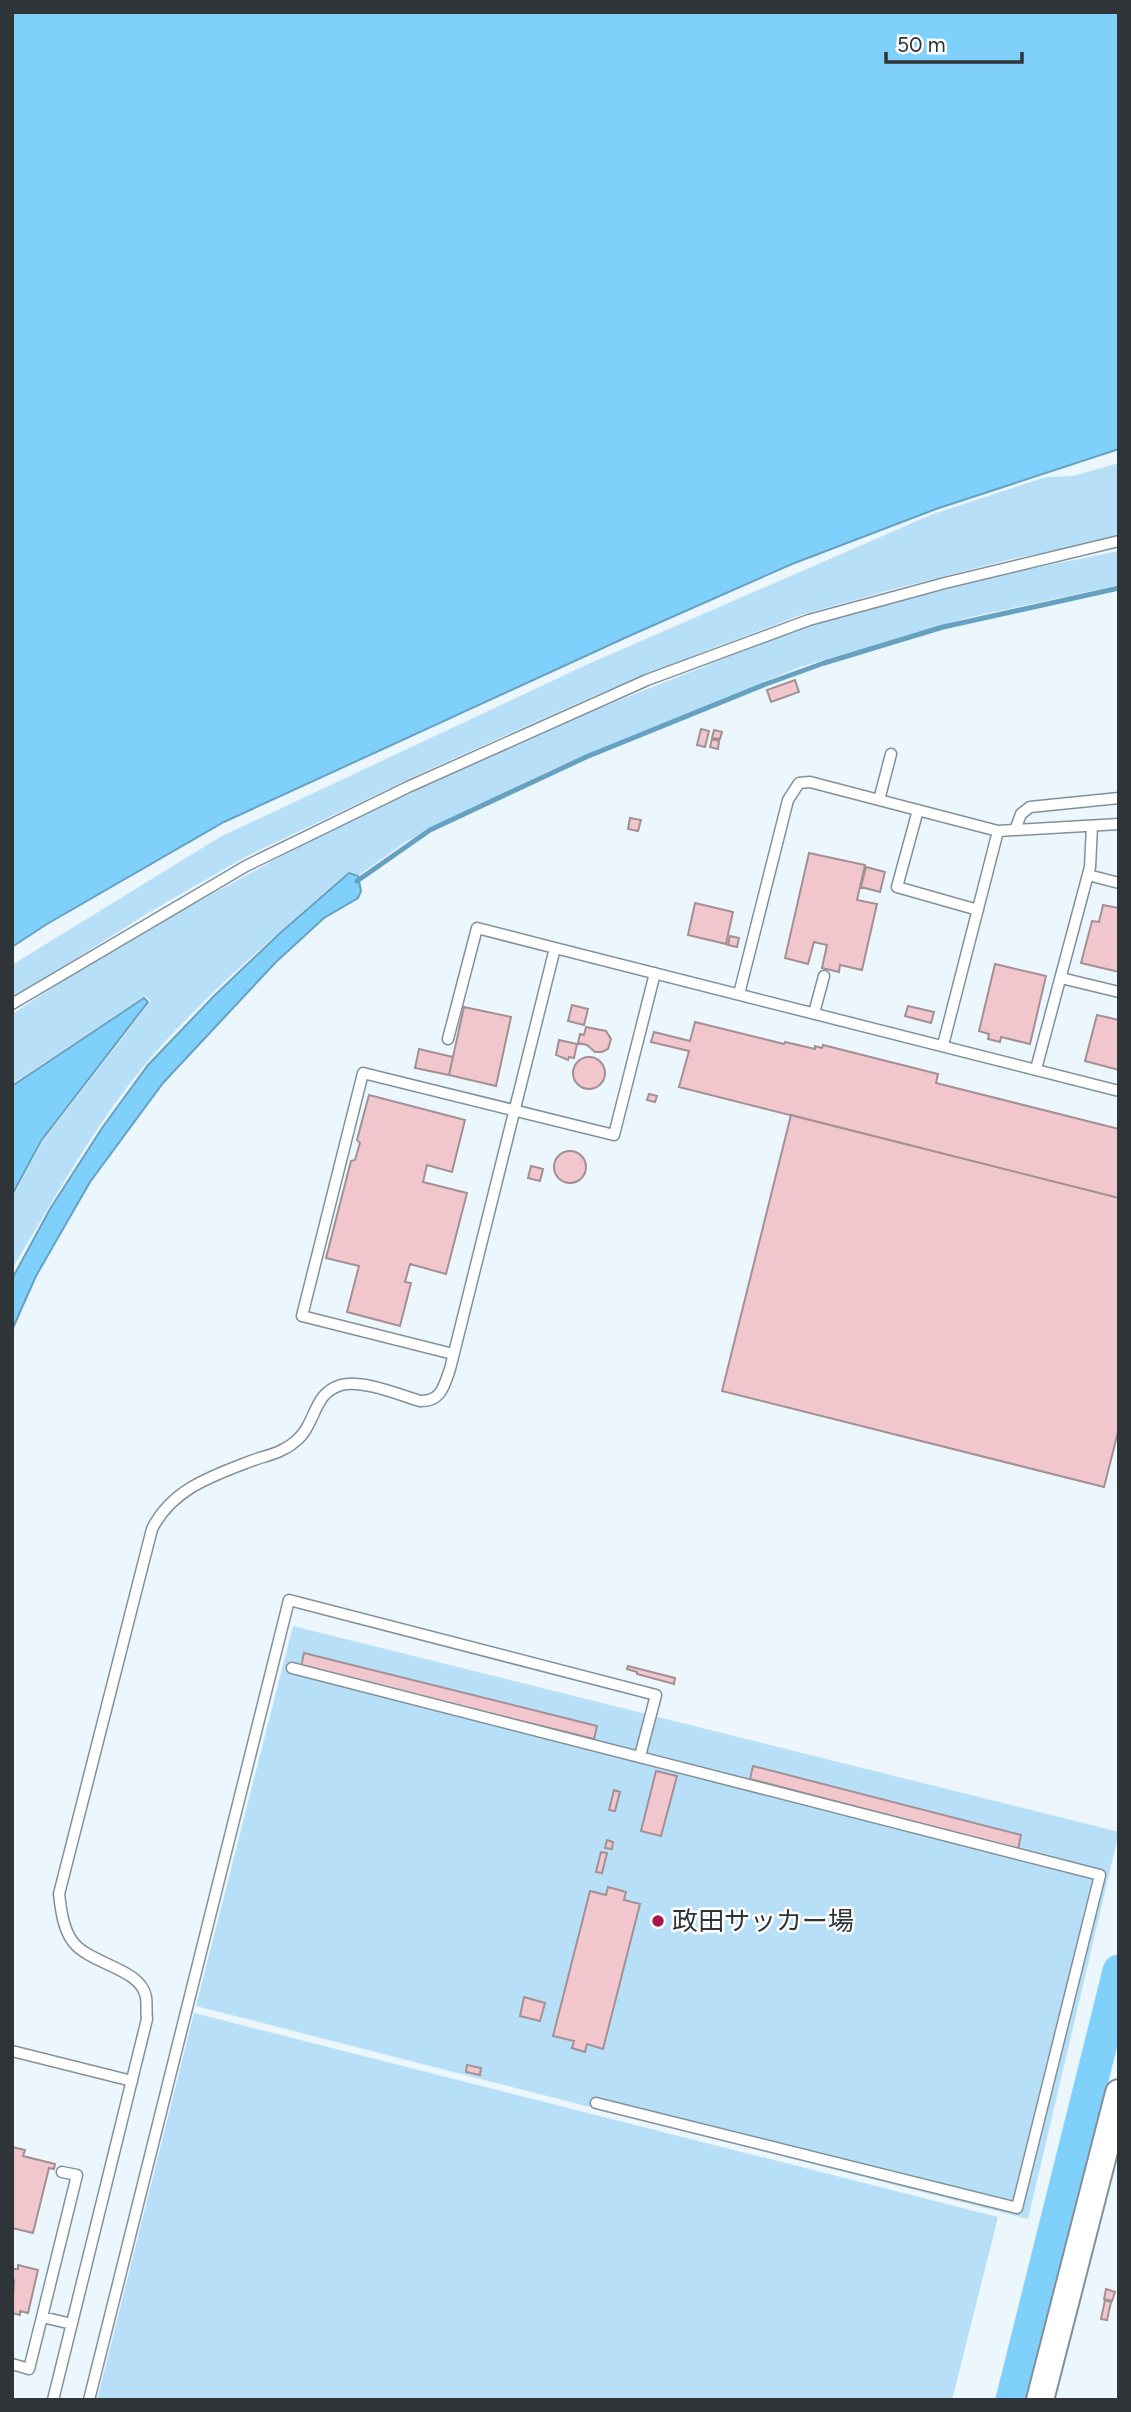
<svg xmlns="http://www.w3.org/2000/svg" width="1131" height="2412" viewBox="0 0 1131 2412" font-family="Figtree,'Noto Sans JP',sans-serif">
<style>
.green{fill:#b7e0f8}
.water{fill:#80d0fc;stroke:#67a1c1;stroke-width:2}
.lines{fill:none;stroke-linecap:round;stroke-linejoin:round}
.stream{stroke:#67a1c1;stroke-width:5}
.river{stroke:#80d0fc;stroke-width:33}
.building{fill:#f2c6cd;stroke:#a39093;stroke-width:2}
.lane-casing{stroke:#81919a;stroke-width:13}
.secondary-casing{stroke:#81919a;stroke-width:30}
.lane{stroke:#fff;stroke-width:10}
.secondary{stroke:#fff;stroke-width:26}
.poi-dot{fill:#aa164a;stroke:#fff;stroke-width:2.5}
.labels{text-anchor:middle;stroke-width:5;stroke-linejoin:round;paint-order:stroke}
.poi-label{font-size:26px;fill:#2e3438;stroke:#fff;text-anchor:start}
</style>
<rect width="100%" height="100%" fill="#ecf6fd"/>
<!-- green -->
<path class="green" d="M1119,463V538L1012,559L894,589L801,615L713,648L596,695L426,771L247,856L148,913L12,999V965L220,837L586,665L933,514L1046,477L1073,476Z
M1119,551V585L966,618L800,667L551,770L407,841L359,875L348,872C278,934 204,994 143,1067C92,1129 54,1200 12,1269V1198L43,1141L151,1001L145,996L12,1084V1014L115,947L331,829L582,715L804,627L1009,573Z
M293,1626L1119,1832L1028,2219L196,2006Z
M194,2013L998,2217L952,2400H97Z"/>
<!-- water -->
<path class="water" d="M12,12H1119V449L936,509L792,564L629,636L224,822L47,924L12,947Z
M349,873L358,876L361,891L358,898L324,918L276,962L163,1083L90,1182L36,1276L12,1330V1279L50,1209L102,1128L148,1065L214,996L279,934Z
M144,998L148,1002L41,1141L12,1195V1086Z"/>
<g class="lines">
<!-- stream -->
<path class="stream" d="M357,881L430,830L586,757L766,684L824,663L943,627L1119,588
M1077,2137L1087,2138"/>
<!-- river -->
<path class="river" d="M1012,2400L1119,1971"/>
</g>
<!-- building -->
<path class="building" d="M795,680L799,692L771,702L767,690Z
M701,729L709,731L705,747L697,745Z
M714,730L722,732L720,739L712,738Z
M712,739L719,741L718,749L710,747Z
M630,818L641,820L638,831L628,829Z
M809,853L865,865L857,900L877,904L862,970L840,965L839,972L822,968L827,945L814,942L808,964L785,958Z
M866,867L885,872L880,892L861,887Z
M695,903L733,912L726,944L688,935Z
M1103,905L1119,908V972L1081,963L1092,921L1099,922Z
M730,936L739,938L737,947L728,945Z
M995,964L1046,976L1030,1044L1001,1037L1000,1042L988,1039L989,1034L979,1031Z
M572,1005L588,1009L584,1025L568,1021Z
M908,1006L934,1012L931,1023L905,1016Z
M464,1007L511,1017L496,1086L449,1075Z
M1097,1015L1119,1020V1070L1085,1061Z
M695,1022L784,1044L785,1042L815,1049V1046L822,1048L823,1045L938,1074L936,1083L1119,1129V1198L679,1087L689,1051L651,1042L654,1032L690,1041Z
M586,1027L606,1031L611,1039L608,1049L602,1052H595L587,1045L578,1043L580,1034L584,1035Z
M559,1040L577,1044L574,1058L569,1057L568,1060L556,1055Z
M419,1049L453,1057L449,1075L415,1068Z
M573 1073a16 16 0 1 1 32 0a16 16 0 1 1-32 0Z
M649,1094L657,1096L655,1102L647,1100Z
M369,1095L465,1120L452,1172L427,1165L423,1182L467,1193L446,1274L410,1264L405,1282L411,1283L400,1326L347,1312L359,1266L326,1258L351,1161L355,1160L360,1143L357,1140Z
M791,1115L1119,1198V1428L1104,1487L722,1391Z
M554 1167a16 16 0 1 1 32 0a16 16 0 1 1-32 0Z
M531,1166L543,1169L540,1181L528,1178Z
M304,1653L597,1726L594,1739L301,1667Z
M628,1666L675,1678L674,1684L637,1674V1672L627,1669Z
M753,1766L1021,1835L1018,1849L750,1779Z
M656,1771L677,1776L661,1836L641,1831Z
M614,1790L620,1792L615,1811L609,1810Z
M607,1840L613,1842L612,1849L605,1848Z
M601,1852L607,1853L602,1873L596,1872Z
M608,1887L626,1892L624,1900L640,1904L603,2049L587,2044L585,2052L572,2048L574,2041L553,2036L590,1891L606,1895Z
M524,1997L545,2003L540,2021L520,2016Z
M467,2065L481,2068L480,2075L466,2072Z
M12,2147L25,2150L23,2156L55,2164L54,2169L49,2168L33,2233L12,2228Z
M18,2265L38,2270L28,2313L20,2311V2315L12,2313L14,2280L12,2279V2269H18Z
M1106,2289L1115,2292L1112,2301L1104,2299Z
M1105,2300L1111,2302L1107,2320L1101,2319Z"/>
<g class="lines">
<defs>
<path id="lane" d="M879,800L891,754
M918,810L897,887L978,910
M1015,830L1021,814L1030,807L1119,798
M1088,875L1119,883
M1061,978L1119,992
M739,994L788,800L799,783L810,782L998,831L1119,824
M12,1004L246,866L408,787L647,680L809,620L945,583L1119,541
M814,1013L824,976
M448,1039L477,928L555,948
M943,1045L998,831
M1036,1069L1090,867L1092,826
M453,1354L302,1316L363,1073L614,1135L655,973
M292,1668L1100,1875L1017,2208L596,2103
M12,2051L132,2081
M42,2317L77,2175L62,2172
M12,2364L29,2369L42,2317L72,2324
M53,2400L147,2019C146,2012 147,2004 146,1997C141,1968 91,1965 73,1942C63,1929 61,1910 59,1894L152,1529C172,1489 212,1476 251,1461C261,1457 273,1455 282,1450C291,1446 301,1438 306,1429C317,1411 318,1392 341,1385C361,1379 400,1395 420,1401C441,1402 444,1386 450,1369L555,948L1119,1091
M89,2400L289,1600L656,1695L640,1756"/>
<path id="secondary" d="M1040,2400L1119,2093"/>
</defs>
<!-- lane casing -->
<use href="#lane" class="lane-casing"/>
<!-- secondary casing -->
<use href="#secondary" class="secondary-casing"/>
<!-- lane -->
<use href="#lane" class="lane"/>
<!-- secondary -->
<use href="#secondary" class="secondary"/>
</g>
<!-- markers -->
<circle class="poi-dot" cx="658" cy="1921" r="7"/>
<g class="labels">
<!-- poi labels -->
<g class="poi-label">
<text x="672" y="1930">政田サッカー場</text>
</g>
</g>
<!-- border -->
<rect width="1131" height="2412" fill="none" stroke="#2e3438" stroke-width="28"/>
<!-- scale -->
<path d="M886 52v10h136v-10" fill="none" stroke="#2e3438" stroke-width="3.5"/>
<text x="897" y="52" font-size="21" fill="#2e3438" stroke="#ffffff" stroke-width="5" paint-order="stroke">50 m</text>
</svg>
